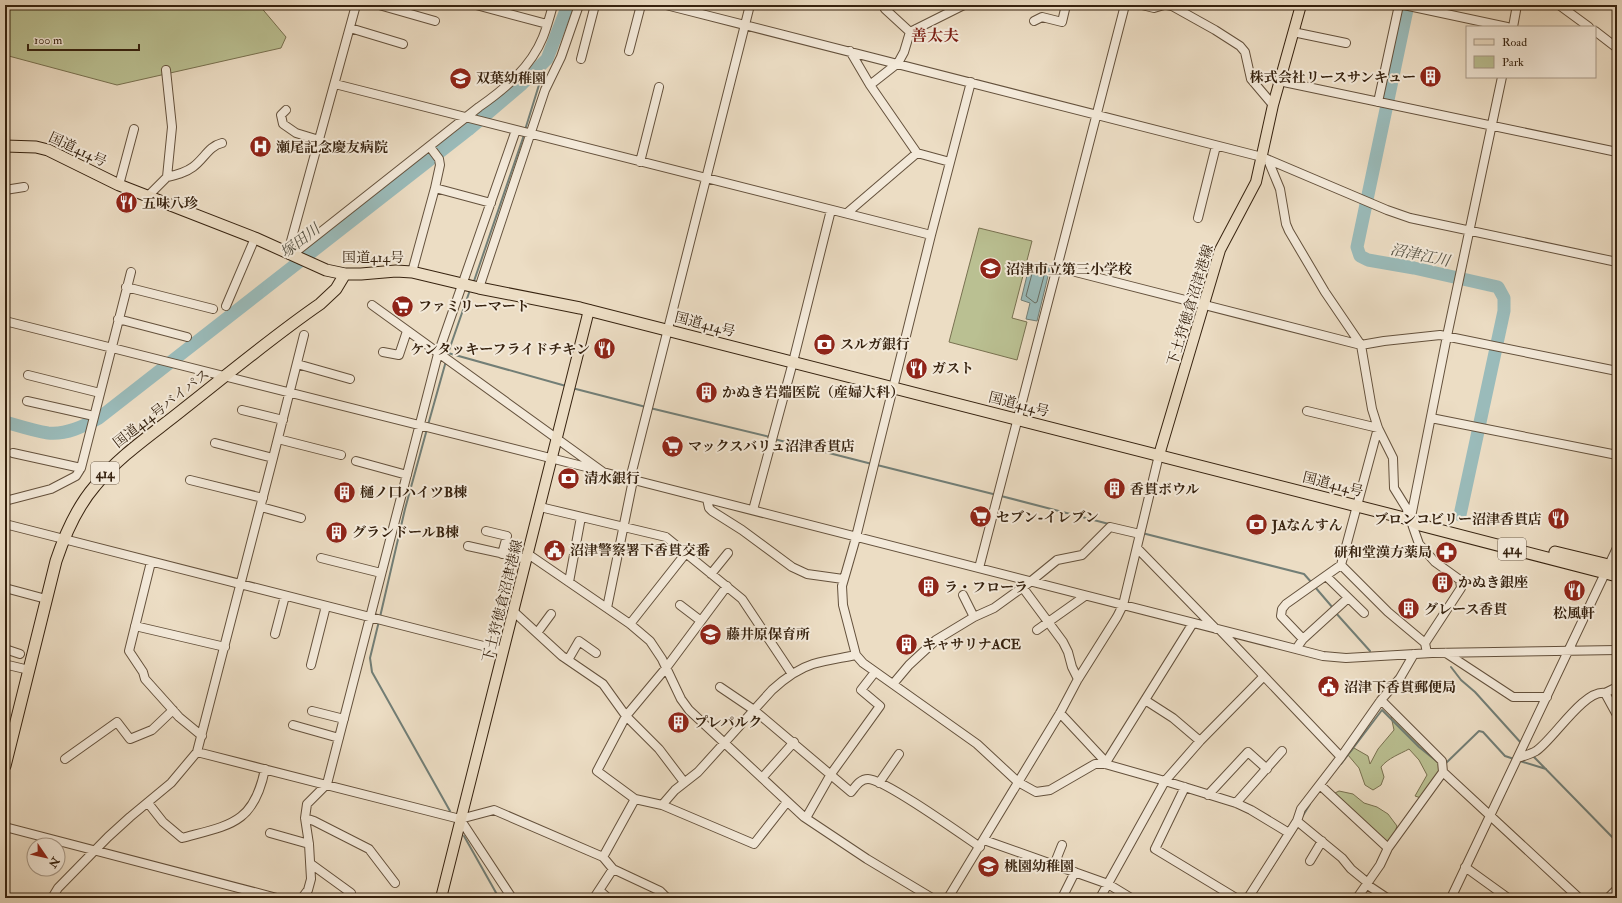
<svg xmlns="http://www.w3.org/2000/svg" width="1622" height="903" viewBox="0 0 1622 903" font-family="'IM FELL Double Pica','Noto Serif JP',serif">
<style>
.green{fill:#bac092;stroke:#787150}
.water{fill:#9abbba;stroke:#727e76}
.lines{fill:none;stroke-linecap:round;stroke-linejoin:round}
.shore{stroke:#686e64;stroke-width:1}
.stream{stroke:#727e76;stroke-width:2}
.river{stroke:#9abbba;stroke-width:13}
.minor-casing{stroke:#64513c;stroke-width:10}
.major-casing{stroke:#36220f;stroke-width:12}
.highway-casing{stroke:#36220f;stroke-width:13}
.minor{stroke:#f3e9d9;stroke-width:8}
.major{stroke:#ecddc4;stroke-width:10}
.highway{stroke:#ecddc4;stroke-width:11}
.labels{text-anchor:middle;stroke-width:4;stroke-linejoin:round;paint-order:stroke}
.shield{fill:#f3e9d9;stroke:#6f5e4c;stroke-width:1}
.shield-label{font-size:13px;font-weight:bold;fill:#36220f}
.poi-label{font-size:14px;font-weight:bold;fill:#36220f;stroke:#f3e9d9;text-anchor:start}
.street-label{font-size:14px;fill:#36220f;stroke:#f3e9d9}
.water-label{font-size:15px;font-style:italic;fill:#545042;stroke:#f3e9d9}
.quarter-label{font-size:16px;font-weight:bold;fill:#7a1f14;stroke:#f3e9d9}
</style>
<rect width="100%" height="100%" fill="#ecddc4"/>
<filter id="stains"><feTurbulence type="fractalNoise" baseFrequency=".005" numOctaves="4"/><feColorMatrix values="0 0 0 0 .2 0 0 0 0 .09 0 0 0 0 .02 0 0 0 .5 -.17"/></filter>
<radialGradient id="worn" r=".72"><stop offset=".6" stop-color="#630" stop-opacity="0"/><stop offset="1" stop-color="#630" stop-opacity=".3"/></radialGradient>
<!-- green -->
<path class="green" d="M5,5H259L286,37L281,48L117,85L5,55Z
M979,228L1032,241L1012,318L1027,322L1017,360L949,342Z
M1391,716L1440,759L1441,771L1424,799L1415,796L1427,775L1419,760L1409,749C1400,754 1388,758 1381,767L1384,777L1381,785L1373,790L1365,785L1359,768L1348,755L1354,748L1368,756L1370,764L1378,749L1394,730Z
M1339,791L1353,794L1364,803L1377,807L1388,814L1397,826L1394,835L1387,842L1333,794Z"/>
<!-- water -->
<path class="water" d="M1030,263L1050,268L1037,321L1026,319L1030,303L1021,300Z"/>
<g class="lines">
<!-- shore -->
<path class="shore" d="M1035,268L1044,270L1045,272L1037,302L1035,303L1026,296L1033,270Z"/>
<!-- stream -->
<path class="stream" d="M525,130L547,59
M473,284L524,135
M448,353L566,386
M448,353L470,290
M572,388L646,407
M650,408L770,437
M428,425L446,361
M774,439L872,464
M877,465L997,495
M1001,496L1109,524
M1142,533L1304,574L1312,583
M1315,587L1333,608
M1335,612L1370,651
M380,617L405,509L427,429
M379,621L370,658L372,672L450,811
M1451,667L1461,680L1475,692L1522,744
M1533,756L1617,842
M1520,761L1546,769
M1341,764L1382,710L1419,747L1439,763
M1445,764L1479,731L1483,732L1505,756L1514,759
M1302,817L1310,804
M464,836L499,898
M1256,892L1297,828"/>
<!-- river -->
<path class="river" d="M1408,5L1357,247L1360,256L1368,260L1414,268L1498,287L1504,298V311L1460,515
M5,422C19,426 34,431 48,433C66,435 84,426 99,418L468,130L522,84L547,59L568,5"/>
<defs>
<path id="minor" d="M379,5L435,21
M476,5L547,24
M666,5L1262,157L1387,210L1410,218L1617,262
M888,5L885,9L910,32
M1142,5L1154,8L1164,5
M1167,5L1172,6L1215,30L1240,46L1245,52L1251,79L1273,105
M1404,5L1507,27
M1559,5L1589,27
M1034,21L1042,17L1062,22L1066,5
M1513,27L1517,5
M350,28L403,44
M1595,31L1617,48
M1293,32L1346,43
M629,51L641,5
M850,51L870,85L917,153L950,162
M581,59L595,5
M1279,81L1617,152
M971,82L931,235L855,541L842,586L843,605L856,655L863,663L977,744L1018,782L1036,792L1050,790L1095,764H1105L1165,781L1236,803L1251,810L1289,833
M335,84L931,235
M870,85L898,63L904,52L910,32L964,5
M1378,102L1399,5
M286,110L281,115L283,124L296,133L319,140
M1268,160L1280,189L1286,224L1289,231L1325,292L1361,345L1372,409L1378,428L1393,458L1394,488L1407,509L1408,519L1412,524L1419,544L1435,562L1460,580L1461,588L1425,643L1427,653
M640,162L659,87
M167,177C176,175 185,173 193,167C204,159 209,146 222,143
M119,185L134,129
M435,188L491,203
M5,190L24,187
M148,196L167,177L172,127L166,70
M847,213L917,153
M1198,218L1216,146
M288,252L356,5
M293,254L479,107C505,89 531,67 543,37C547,27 550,16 553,5
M1056,267L1361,345L1384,341L1440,335L1617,371
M412,272L435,188L440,165L439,159L430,147
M126,287L213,309
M479,288L545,90L561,57L579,5
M372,305L603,472L630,479L1323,656L1346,658L1432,653L1617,650
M226,306L255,238
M118,319L187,337
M5,321L598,470
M383,352L399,355L407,331
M297,364L350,379
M28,375L100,393
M27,401L94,416
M242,410L283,420
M1431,418L1617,455
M278,439L341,455
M215,443L273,458
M13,453L81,468
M356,461L407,475
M630,479L750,5
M190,480L263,498
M707,499L709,508L712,511L742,530L792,567L807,574L843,579
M5,501L51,489L76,476L81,468L131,272
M261,507L301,518
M540,507L666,537L742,599L792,674
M753,510L793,362L831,210
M1409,518L1412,512L1447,336L1502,77
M5,524L503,651
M486,531L507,536L502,554
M468,546L527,559
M1137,548L1216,629
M528,554L630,624L650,641L662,659L681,699L689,710L804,817L867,859L932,898
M321,558L381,573
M151,562L129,651L143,672L145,679L179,717L202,736
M1341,565L1388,612L1425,643
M979,568L1125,5
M711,574L728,553
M1326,576L1364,613
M569,582L581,517
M5,588L46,599
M1023,588L1063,642L1068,652L1072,667L1078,679
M963,595L974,617
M680,605L701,621
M607,608L633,480
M513,611L562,656L603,684L626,716L659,749L684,782
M630,624L686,553
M135,626L225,647
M1037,630L1085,596
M1220,630L1341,757
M537,633L551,614
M275,634L285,596
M1303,639L1348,598
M5,649L20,654
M1296,649L1303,639L1281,616L1282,609L1286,604L1341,565L1378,428L1307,411
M1446,653L1513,697H1547
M568,660L579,641L596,653
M311,665L326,606
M5,667L8,665L29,670
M893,684L909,665L936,640L974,617L994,608L1030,582L1057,560L1082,555L1110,527L1140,534
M720,687L754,710L851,792C856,786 860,779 868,779C884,779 961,834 980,847
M1605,693L1617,687
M1145,700L1173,718L1200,741
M312,711L344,719
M1060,713L1103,759L1105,764
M293,725L339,738
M197,752L460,819L494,810L603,857L613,869L660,891L667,898
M1518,758C1524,756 1531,754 1536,751C1553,740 1584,689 1605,693L1617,715
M65,759L117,722L130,739L152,730L173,710
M1105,764L1193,623
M1443,772L1579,898
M762,778L794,742
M879,783L899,754
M1320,785L1388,848
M1185,787L1155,849L1236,898
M1208,795L1248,752L1267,769
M635,799L597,771L626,716L666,668L727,586
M148,803L163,822L182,838C230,825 254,824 265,769
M1236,803L1282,751
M662,805L754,844L787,802
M305,818L314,821L369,849L395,883
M806,818L831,774L880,706L861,690L875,672
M460,819L512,898
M1297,821L1342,858L1351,869L1368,883L1369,886L1387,898
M5,827L277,898
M270,833L309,844
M984,840L1108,884L1131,898
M603,857L635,799L662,805L675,790L698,772L772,690C784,679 797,669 813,664C827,660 842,658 856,655
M1310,861L1322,841
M311,864L351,893
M1054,865L1062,845
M1465,867L1508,898
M600,891L608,898
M52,898L58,888L108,837L130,817L171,783L197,752L273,458L304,335
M302,898L308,890L311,879L309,844L305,818L307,804L327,784L438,354L516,130
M594,898L613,869
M948,898L1060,713L1078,679L1117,617L1123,605L1159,455
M1062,898L1075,872
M1100,898L1165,781L1200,741L1264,676
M1248,898L1297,821L1301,809L1341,757L1381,700L1400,678L1414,654
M1357,898L1380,865L1388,848L1443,772L1442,761L1381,700
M1451,898L1617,548
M1608,898L1617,889"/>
<path id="major" d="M1159,455L1220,250L1256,182L1273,105L1301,5
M441,898L589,310"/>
<path id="highway" d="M5,146L36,147L48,150L119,185L255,238L326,270L345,274H361L396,271L412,272L479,288L580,308L1408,519L1420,525L1617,576
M1555,552L1617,567
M5,766L56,561C65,534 76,508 95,486C119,456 151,435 181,411C227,375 272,337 320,304L336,289L345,274"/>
</defs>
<!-- minor casing -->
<use href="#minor" class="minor-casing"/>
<!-- major casing -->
<use href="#major" class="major-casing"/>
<!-- highway casing -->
<use href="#highway" class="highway-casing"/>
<!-- minor -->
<use href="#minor" class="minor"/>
<!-- major -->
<use href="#major" class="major"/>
<!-- highway -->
<use href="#highway" class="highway"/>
</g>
<!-- icons -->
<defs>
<symbol id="building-disc" viewBox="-11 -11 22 22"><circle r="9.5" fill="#8f2418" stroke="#f3e9d9"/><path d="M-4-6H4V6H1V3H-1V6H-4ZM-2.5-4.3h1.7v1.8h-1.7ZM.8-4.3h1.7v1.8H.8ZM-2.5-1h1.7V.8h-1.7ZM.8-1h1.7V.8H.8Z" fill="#fff"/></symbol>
<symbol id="school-disc" viewBox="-11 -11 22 22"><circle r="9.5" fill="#8f2418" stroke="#f3e9d9"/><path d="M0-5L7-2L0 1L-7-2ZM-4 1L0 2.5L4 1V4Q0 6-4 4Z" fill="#fff"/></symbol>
<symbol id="hospital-disc" viewBox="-11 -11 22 22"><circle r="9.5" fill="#8f2418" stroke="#f3e9d9"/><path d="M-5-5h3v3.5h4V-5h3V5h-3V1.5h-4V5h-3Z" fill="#fff"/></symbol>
<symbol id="restaurant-disc" viewBox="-11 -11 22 22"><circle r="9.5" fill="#8f2418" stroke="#f3e9d9"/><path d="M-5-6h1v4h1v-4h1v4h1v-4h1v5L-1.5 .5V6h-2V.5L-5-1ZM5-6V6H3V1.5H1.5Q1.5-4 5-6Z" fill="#fff"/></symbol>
<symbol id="supermarket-disc" viewBox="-11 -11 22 22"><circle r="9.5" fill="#8f2418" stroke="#f3e9d9"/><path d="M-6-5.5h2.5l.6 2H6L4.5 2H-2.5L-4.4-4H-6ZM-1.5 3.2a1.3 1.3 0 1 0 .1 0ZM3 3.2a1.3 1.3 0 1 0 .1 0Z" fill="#fff"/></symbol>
<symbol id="bank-disc" viewBox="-11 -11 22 22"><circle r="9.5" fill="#8f2418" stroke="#f3e9d9"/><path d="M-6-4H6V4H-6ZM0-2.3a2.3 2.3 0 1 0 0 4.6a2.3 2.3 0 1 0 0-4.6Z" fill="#fff"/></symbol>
<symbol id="civic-disc" viewBox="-11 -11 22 22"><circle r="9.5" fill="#8f2418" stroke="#f3e9d9"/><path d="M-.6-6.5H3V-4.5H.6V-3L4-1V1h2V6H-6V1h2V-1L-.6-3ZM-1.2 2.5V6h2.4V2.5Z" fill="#fff"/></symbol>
<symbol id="pharmacy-disc" viewBox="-11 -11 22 22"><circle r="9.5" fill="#8f2418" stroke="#f3e9d9"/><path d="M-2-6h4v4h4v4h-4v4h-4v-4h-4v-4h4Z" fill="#fff"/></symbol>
</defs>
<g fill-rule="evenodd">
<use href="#building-disc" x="1418" y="64" width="25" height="25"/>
<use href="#school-disc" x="448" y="66" width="25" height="25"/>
<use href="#hospital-disc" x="248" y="134" width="25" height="25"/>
<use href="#restaurant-disc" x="114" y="190" width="25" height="25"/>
<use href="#school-disc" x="978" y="256" width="25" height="25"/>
<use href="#supermarket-disc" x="390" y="294" width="25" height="25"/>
<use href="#bank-disc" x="812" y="332" width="25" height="25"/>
<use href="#restaurant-disc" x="592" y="336" width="25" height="25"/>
<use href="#restaurant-disc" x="904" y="356" width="25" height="25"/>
<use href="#building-disc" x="694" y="380" width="25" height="25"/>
<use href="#supermarket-disc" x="660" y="434" width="25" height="25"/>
<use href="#bank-disc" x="556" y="466" width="25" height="25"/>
<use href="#building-disc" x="1102" y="476" width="25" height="25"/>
<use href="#building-disc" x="332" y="480" width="25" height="25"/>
<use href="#supermarket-disc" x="968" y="504" width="25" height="25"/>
<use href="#restaurant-disc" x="1546" y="506" width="25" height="25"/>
<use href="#bank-disc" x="1244" y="512" width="25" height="25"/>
<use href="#building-disc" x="324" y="520" width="25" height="25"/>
<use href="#civic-disc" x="542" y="538" width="25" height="25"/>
<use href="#pharmacy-disc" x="1434" y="540" width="25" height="25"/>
<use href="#building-disc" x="1430" y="570" width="25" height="25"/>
<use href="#building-disc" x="916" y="574" width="25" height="25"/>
<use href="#restaurant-disc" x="1562" y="578" width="25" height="25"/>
<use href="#building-disc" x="1396" y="596" width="25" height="25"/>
<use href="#school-disc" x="698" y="622" width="25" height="25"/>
<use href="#building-disc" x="894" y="632" width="25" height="25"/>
<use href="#civic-disc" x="1316" y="674" width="25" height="25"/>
<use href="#building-disc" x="666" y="710" width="25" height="25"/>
<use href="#school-disc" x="976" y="854" width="25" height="25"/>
</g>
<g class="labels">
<!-- shield labels -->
<g class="shield">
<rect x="91" y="462" width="28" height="22" rx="3"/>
<rect x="1498" y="538" width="28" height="22" rx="3"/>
</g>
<g class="shield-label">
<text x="105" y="478">414</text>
<text x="1512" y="554">414</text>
</g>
<!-- poi labels -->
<g class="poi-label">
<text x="1416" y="82" text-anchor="end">株式会社リースサンキュー</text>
<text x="476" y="83">双葉幼稚園</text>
<text x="276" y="152">瀬尾記念慶友病院</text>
<text x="142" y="208">五味八珍</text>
<text x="1006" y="274">沼津市立第三小学校</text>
<text x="418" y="311">ファミリーマート</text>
<text x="840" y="349">スルガ銀行</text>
<text x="590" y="354" text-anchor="end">ケンタッキーフライドチキン</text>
<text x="932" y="373">ガスト</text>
<text x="722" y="397">かぬき岩端医院（産婦人科）</text>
<text x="688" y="451">マックスバリュ沼津香貫店</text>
<text x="584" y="483">清水銀行</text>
<text x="1130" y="494">香貫ボウル</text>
<text x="360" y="497">樋ノ口ハイツB棟</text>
<text x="996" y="522">セブン-イレブン</text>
<text x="1542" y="524" text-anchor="end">ブロンコビリー沼津香貫店</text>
<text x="1272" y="530">JAなんすん</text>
<text x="352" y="537">グランドールB棟</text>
<text x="570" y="555">沼津警察署下香貫交番</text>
<text x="1432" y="557" text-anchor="end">研和堂漢方薬局</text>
<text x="1458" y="587">かぬき銀座</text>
<text x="944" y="592">ラ・フローラ</text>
<text x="1424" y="614">グレース香貫</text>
<text x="1574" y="618" text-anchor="middle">松風軒</text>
<text x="726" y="639">藤井原保育所</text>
<text x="922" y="649">キャサリナACE</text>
<text x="1344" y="692">沼津下香貫郵便局</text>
<text x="694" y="727">プレパルク</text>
<text x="1004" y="871">桃園幼稚園</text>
</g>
<!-- street labels -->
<g class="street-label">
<text transform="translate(78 149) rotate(25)" y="5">国道414号</text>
<text x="373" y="262">国道414号</text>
<text transform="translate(1190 305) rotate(-73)" y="5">下土狩徳倉沼津港線</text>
<text transform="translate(705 324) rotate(14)" y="5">国道414号</text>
<text transform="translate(1019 404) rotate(14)" y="5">国道414号</text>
<text transform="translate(161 408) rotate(-38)" y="5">国道414号バイパス</text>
<text transform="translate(1333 484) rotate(14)" y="5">国道414号</text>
<text transform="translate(502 601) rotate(-76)" y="5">下土狩徳倉沼津港線</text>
</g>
<!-- water labels -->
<g class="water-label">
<text transform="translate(300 241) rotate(-38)" y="5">塚田川</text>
<text transform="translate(1420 255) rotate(12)" y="5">沼津江川</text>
</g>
<!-- quarter labels -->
<g class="quarter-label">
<text x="935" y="41">善太夫</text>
</g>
</g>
<!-- margin -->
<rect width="1622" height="903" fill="none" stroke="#ecddc4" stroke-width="20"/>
<rect x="6" y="6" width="1610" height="891" fill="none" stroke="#36220f" stroke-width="2"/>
<rect x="10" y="10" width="1602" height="883" fill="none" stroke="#36220f"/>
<!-- legend -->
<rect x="1466" y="26" width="130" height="52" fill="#f3e9d9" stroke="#a79988"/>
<rect x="1474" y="39" width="20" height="6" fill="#ecddc4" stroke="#a79988"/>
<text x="1502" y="46" font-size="12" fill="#36220f">Road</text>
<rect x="1474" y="56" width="20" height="12" fill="#bac092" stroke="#a79988"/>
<text x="1502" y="66" font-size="12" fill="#36220f">Park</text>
<!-- north arrow -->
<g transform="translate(46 857) rotate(124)"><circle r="19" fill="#f3e9d9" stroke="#a79988"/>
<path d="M0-3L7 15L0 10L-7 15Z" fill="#8f2418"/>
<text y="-6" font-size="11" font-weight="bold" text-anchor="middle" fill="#36220f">N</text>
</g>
<!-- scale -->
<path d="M28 44v6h111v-6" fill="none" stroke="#36220f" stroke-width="2"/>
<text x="34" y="44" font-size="12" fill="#36220f" stroke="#f3e9d9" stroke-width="3" paint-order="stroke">100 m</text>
<rect width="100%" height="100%" filter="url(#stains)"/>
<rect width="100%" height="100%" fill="url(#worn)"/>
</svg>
